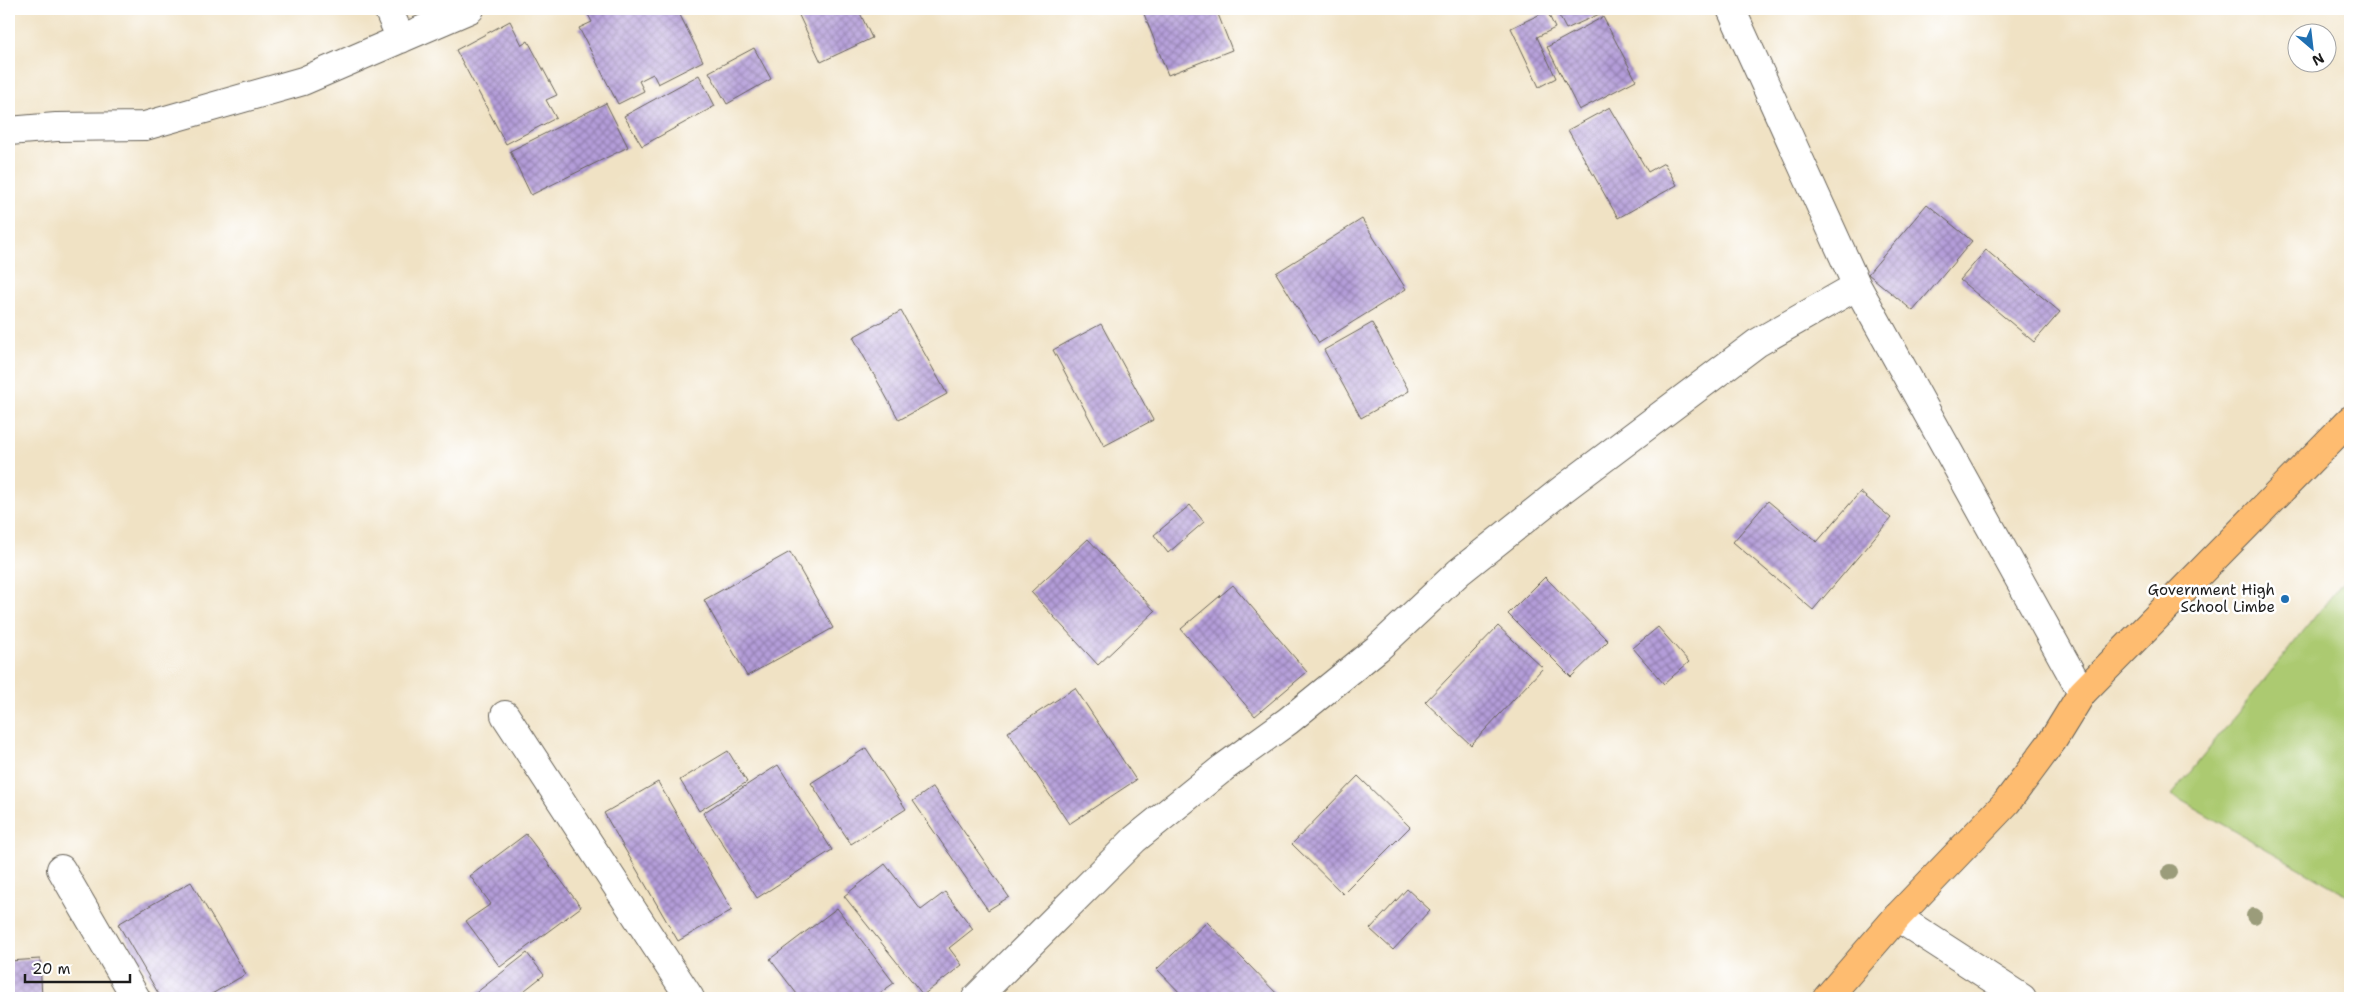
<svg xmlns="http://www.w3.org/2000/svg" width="2359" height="1007" viewBox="0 0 2359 1007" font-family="'Shantell Sans',sans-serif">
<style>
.park{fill:#acca71;stroke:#647346}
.building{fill:url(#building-cross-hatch)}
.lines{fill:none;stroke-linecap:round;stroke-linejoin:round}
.minor-casing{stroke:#666157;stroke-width:30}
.major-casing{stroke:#666157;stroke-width:30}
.minor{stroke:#fff;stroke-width:28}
.major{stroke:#febc70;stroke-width:28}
.tree{fill:#9b9c7a}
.poi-dot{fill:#1f6fb2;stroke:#fff;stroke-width:2}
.labels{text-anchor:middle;stroke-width:5;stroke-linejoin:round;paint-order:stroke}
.poi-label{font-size:15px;fill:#1c1c1c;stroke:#fff;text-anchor:end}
</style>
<defs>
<pattern id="building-cross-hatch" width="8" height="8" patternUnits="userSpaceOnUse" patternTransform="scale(1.25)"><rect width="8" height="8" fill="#b49dd9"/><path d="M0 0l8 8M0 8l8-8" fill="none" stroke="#927faf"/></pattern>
</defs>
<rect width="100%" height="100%" fill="#fff"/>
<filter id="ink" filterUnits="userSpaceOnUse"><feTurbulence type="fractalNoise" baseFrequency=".02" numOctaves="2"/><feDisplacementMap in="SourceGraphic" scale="10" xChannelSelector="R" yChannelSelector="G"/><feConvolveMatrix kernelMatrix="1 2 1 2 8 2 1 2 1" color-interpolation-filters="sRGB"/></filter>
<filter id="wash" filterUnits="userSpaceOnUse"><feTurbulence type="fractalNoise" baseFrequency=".0096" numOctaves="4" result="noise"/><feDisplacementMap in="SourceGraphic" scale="20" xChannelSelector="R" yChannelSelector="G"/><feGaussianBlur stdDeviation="1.12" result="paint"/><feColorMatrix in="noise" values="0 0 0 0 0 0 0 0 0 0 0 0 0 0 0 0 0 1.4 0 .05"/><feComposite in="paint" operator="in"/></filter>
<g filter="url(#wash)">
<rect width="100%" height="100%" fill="#f0e2c4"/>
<!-- park -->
<path class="park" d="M2350,573V897L2172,795Z"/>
<g id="blocks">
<!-- building -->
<path class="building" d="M585,9H677L703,61L658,84L653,74L639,81L644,91L618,104L579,28L592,22Z
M796,9H858L872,38L821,62Z
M1142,9H1216L1232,50L1168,75Z
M1602,9L1604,12L1566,29L1556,10Z
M1547,11L1555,28L1537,37L1556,78L1539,87L1511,28Z
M1603,17L1636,80L1579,110L1547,47Z
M510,21L522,45L528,41L557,95L546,100L556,118L506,144L456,50Z
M754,48L771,79L727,104L709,72Z
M699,75L715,106L642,146L624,116Z
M606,103L628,147L531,195L510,151Z
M1610,107L1648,172L1664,163L1677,185L1618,218L1568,130Z
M1927,204L1972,241L1913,311L1868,274Z
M1362,219L1406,289L1319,343L1276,273Z
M1986,250L2060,312L2034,342L1960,280Z
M901,311L947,394L899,420L853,337Z
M1372,323L1409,391L1361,418L1324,350Z
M1101,324L1153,420L1104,446L1053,350Z
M1860,492L1891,518L1813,610L1733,542L1768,501L1817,542Z
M1190,505L1204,522L1168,553L1154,535Z
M1088,539L1155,611L1098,665L1031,592Z
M790,552L833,628L747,676L704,600Z
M1545,577L1608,641L1571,677L1508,614Z
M1233,585L1307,672L1255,716L1181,629Z
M1498,626L1543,668L1471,745L1425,702Z
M1658,627L1689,662L1664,684L1633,648Z
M1075,688L1136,780L1069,824L1008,732Z
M866,748L906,809L851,844L811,783Z
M728,751L747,782L699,811L680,780Z
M778,765L832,850L757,898L703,813Z
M1358,776L1410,827L1343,894L1292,844Z
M658,782L732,910L678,941L604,813Z
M933,787L1009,897L988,910L913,801Z
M526,834L581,907L500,967L466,921L491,904L470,876Z
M885,864L921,910L945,892L973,929L949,948L962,965L923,995L844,896Z
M191,882L246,974L205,998H161L118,924Z
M1407,889L1430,910L1393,950L1370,929Z
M837,908L894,983L873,998H800L770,959Z
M1207,922L1281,998H1185L1157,969Z
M527,953L544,975L515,998H474L472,996Z
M40,959L42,998H9V961Z"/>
</g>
</g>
<g filter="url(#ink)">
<use href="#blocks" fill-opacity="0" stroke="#666157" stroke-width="1"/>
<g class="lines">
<defs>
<path id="minor" d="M388,9L401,39
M1731,9L1857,286L2082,693
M9,131L56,127L145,126L303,81L470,9
M505,715L690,998
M61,869L136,998
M1897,917L2022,998
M976,998L1135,839L1223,768L1288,721L1378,648L1459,572L1563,489L1757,343L1857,286"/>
<path id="major" d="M1827,998L1897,917L2007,802L2053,740L2082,693L2350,420"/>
</defs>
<!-- minor casing -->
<use href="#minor" class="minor-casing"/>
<!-- major casing -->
<use href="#major" class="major-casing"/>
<!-- minor -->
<use href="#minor" class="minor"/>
<!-- major -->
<use href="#major" class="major"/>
</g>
<!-- trees -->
<g class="tree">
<circle cx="2170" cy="872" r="8"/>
<circle cx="2254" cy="916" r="8"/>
</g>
</g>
<!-- markers -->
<circle class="poi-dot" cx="2285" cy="599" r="5"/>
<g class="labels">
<!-- poi labels -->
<g class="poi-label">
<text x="2275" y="595">Government High<tspan x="2275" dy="17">School Limbe</tspan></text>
</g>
</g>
<!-- margin -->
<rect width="2359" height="1007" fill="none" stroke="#fff" stroke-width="30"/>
<!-- north arrow -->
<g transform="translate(2312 48) rotate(152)"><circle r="24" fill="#ffffff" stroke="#a4a4a4"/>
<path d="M0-4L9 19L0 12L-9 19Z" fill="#1f6fb2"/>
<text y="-8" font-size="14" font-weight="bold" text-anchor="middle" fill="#1c1c1c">N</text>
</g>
<!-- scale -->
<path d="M25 974v8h105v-8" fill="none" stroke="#1c1c1c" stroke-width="2.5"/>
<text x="32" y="974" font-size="15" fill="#1c1c1c" stroke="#ffffff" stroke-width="4" paint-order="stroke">20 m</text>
</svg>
